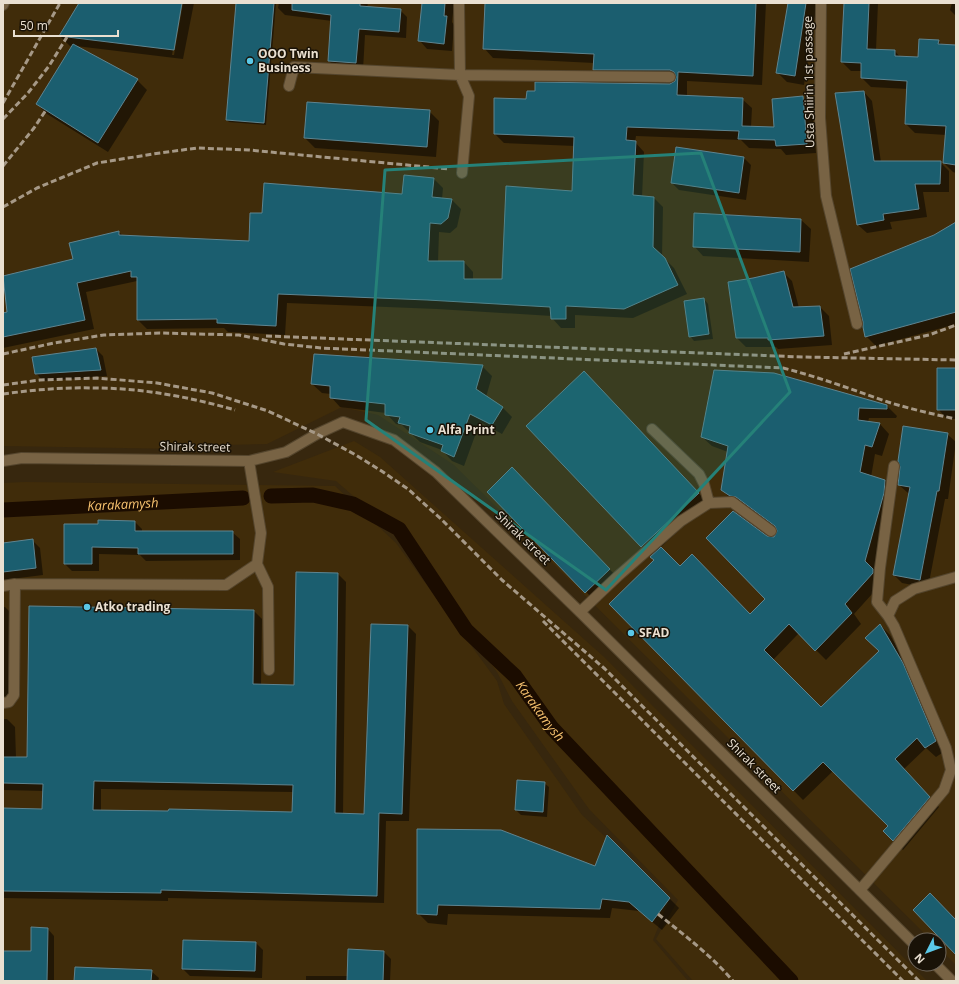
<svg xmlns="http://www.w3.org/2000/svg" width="959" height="984" viewBox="0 0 959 984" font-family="'Open Sans',sans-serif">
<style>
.built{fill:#402c0a}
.shadow{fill:#0007;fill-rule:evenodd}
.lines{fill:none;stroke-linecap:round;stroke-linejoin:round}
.canal{stroke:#1b0c00;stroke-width:15}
.building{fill:#1b5e6f;stroke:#5e8490;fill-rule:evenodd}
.minor-casing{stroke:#54452d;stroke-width:12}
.minor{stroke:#786344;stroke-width:10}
.rail{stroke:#a69987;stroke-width:3;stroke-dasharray:6 3;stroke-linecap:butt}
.marked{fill:#258178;fill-opacity:0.2;stroke:#258178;stroke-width:3;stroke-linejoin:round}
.poi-dot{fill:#5bc8e7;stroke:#191207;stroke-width:1.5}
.labels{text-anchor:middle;stroke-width:3;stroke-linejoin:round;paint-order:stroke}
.poi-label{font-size:12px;font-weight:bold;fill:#eae0d1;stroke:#191207;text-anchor:start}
.street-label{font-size:12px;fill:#eae0d1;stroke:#191207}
.water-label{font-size:13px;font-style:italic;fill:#f8c36f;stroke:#191207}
</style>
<rect width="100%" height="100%" fill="#37270e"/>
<!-- built -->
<path class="built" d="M3,3H956V965L939,948V940H931L454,465L378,415L342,407L267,444L224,445L183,449L3,446Z
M354,441L380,457L604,657L927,981H693L656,939L678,900L589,809L512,701L497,672L397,534L336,481L273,472Z
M25,482L335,486L396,543L497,681L504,704L582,815L670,898L653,940L688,981H3V483Z"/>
<!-- shadow -->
<path class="shadow" d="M80,3H181L172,55H174L183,3H194L183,59L76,46L137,80L147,90L108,152L47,114L37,104L73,46H70L60,36Z
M237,3H276L266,125L229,122L227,120Z
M279,3H368L367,8L400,10L407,17L406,38L365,35L363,70L336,68L329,61L332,21L285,15L278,8Z
M423,3H454L452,22L454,25L452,51L427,49L420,41Z
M486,3H766L762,85L687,81V97L742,99L752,108L751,127L775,128L802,97L812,107L816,153L786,155L781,149L749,148L741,140L636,136L635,142L644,152L642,197L654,198L663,207L662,256L674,268L687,294L633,318L575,315V328H561L552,318V316L437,309L287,303L285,335L228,332L224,328L147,329L138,320V282L137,281L86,292L94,329L3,348V314L8,313L5,288L3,290V272L5,276L75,260L119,232L123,236L249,242L263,214L403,195L434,179L443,188L442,199L452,200L461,209L457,227L450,233L439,232L438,262H464L473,272V280H502L573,192L575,146L504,143L495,134V99L527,100L670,84L676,81L677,79H603L594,69V63L493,58L484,48Z
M789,3H817L804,85L787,82L778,73Z
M844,3H878L876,50L895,51L900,57L919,58L938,41L942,45L956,46V173L953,172L944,163L946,135L915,133L906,124L908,89L871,87L862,78V71H851L842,62Z
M952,3H956V16L950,10Z
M864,92L872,101L881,162H940L949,171V192H923L927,217L890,222L892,229L867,233L858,225L836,94Z
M308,103L429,111L439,121L436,157L315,148L305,138Z
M744,158L751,165L746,200L679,190L672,183Z
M695,214L801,220L811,229L809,262L703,256L694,246Z
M956,223V324L876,346L866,336L934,236Z
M783,272L792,281L799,308L820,307L829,316L832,345L778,349L776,347H746L737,338Z
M704,299L708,304L713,339L694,341L690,336Z
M96,349L103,356L107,376L43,381L36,373Z
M482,366L492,376L486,397L502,407L512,417L502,434L480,422L464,466L452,461L442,450L420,442L402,425L396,424L386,413L340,407L331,397V394L322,393L312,384Z
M956,369V419H947L938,409Z
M714,371L887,406L897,416L896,418H869L868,422L880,424L889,434L882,456L875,454L871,477L885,481L895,491L893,503L874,571L883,580L882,583L854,614L861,624L826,660L799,633L773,660L821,708L880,651V625L890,635L912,674L945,751L936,757L926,748L904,769L939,807L903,850L884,831L890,826L833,771L803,800L610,604L655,560L527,426L593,382L708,503L660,548L680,567L750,615L766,599L767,537L774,538L779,531L778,529L747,506L741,505L732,500L722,490L728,452L712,446L702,437Z
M947,434L956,442L948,499H945L928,588L902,583L894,575L910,494L908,493L899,485Z
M512,469L619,579L596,602L488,492Z
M135,522L142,529V532H232L240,539V560L146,561L140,555L99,554V571H72L65,564V525H99Z
M32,540L40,548L43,575L3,580V544Z
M338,574L346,582L343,815H365L372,625L408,626L416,634L409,821H386L384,903L168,898V901L3,898V809L43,810L44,791L3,790V719H7L15,727L16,758H28L30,607L254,611L262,619L261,685L295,686ZM101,789L294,792L293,813L101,811Z
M3,607H5L15,617L17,697L3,698Z
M544,783L549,787L547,817L521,815L516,810Z
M418,830L596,867L608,837L679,908L662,930L639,911L612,908L610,918L448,914L447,925L428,923L418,913Z
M47,928L54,936V981H3V952H32Z
M256,943L263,950L262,978L190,976L183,969Z
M349,950L384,952L391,959L390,981H306V976H348Z
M151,971L159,978L158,981H75Z"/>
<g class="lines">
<!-- canal -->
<g class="canal">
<path id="s1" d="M271,496L313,495L353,504L399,529L466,630L515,676L552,728L791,981"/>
<path id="s2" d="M3,510L243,498"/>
</g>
</g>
<!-- building -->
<path class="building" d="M79,3H182L174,50L59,36Z
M236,3H274L264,123L226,120Z
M292,3H360V6L401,9L399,32L359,29L356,63L328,61L331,15L292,10Z
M422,3H445L444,16H447L444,44L418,41Z
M485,3H756L753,76L678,72L677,95L743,98L742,126L774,127L772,99L803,96L807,144L776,146L775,140L738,139L739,131L627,127L626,140L636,141L633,195L654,197L653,247L665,258L678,285L624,309L566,306V319H551L550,307L427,300L278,294L276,326L217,323V319L137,320V277H131V271L77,283L85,320L3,337V313L7,312L3,276L73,259L69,243L119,231V235L249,241L250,213H262L264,183L402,194L404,175L434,178L432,197L452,199L448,218L441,224L430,223L428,261H464V279H502L506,186L572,191L574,137L494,134V98L526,99L527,91H535V82L670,84L675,81L676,77L674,72L670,70H593L594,54L483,49Z
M788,3H806L795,76L776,73Z
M844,3H869L867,49L895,50V56L918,57L919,39L939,40L938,44L956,45V165L943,163L946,126L905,124L907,81L861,78V63L841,62Z
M73,44L138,79L98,143L36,104Z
M864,91L874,161H941L940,184H915L919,209L883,214L884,220L857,225L835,93Z
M307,102L430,110L427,147L304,138Z
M676,147L744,157L739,193L671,183Z
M694,213L801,219L800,252L693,247Z
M956,222V312L865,337L863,327V322L850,269L934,235Z
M784,271L793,307L820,306L824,336L768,340V338H736L728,282L753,278Z
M704,298L709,334L689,337L684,301Z
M96,348L101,370L35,374L32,357Z
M314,354L483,365L476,389L503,407L492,425L470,414L454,457L441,451L443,445L409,433L410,426L398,423L400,417L385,415V404L330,398V386L311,384Z
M937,368H956V410H937Z
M714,370L774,373L887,405V409L859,408L858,420L880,423L872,447L865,445L860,472L885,480L884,493L865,561L873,569V573L845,604L852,613L815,651L789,624L764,650L821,707L879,651L865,638L880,624L903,663L936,741L925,748L917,738L895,759L930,797L893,841L883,831L888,826L823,762L793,791L609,604L654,560L650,557L661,547L680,566L692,554L750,614L765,599L706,538L733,511L767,536L774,537L777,531L775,526L736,497L730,496L721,490L728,446L701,437Z
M584,371L699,493L641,547L526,426Z
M903,426L948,433L939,491H937L920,580L893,575L910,487L898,485L900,467L898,461Z
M512,467L610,569L585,593L487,492Z
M98,520L135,521V531H233V554H138V548L92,547V564H64V524H98Z
M33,539L36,568L3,572V543Z
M296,572L338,573L335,813L364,814L371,624L408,625L402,814L379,813L377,896L161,890V893L3,891V808L42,809L43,784L3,783V757H27L29,606L254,610L253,684L294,685ZM94,781L293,785L292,812L169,809L168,811L93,810Z
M517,780L545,782L543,812L515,810Z
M417,829L501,830L595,866L607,835L670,898L652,922L629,902L602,899L600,909L438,905L437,915L417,914Z
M930,893L956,920V955L913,910Z
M31,927L48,928L47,981H3V951H31Z
M183,940L256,942L255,971L182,969Z
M348,949L384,951L383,981H347Z
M75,967L152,970L151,981H74Z"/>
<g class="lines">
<defs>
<path id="minor" d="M459,3L460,75L469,96L462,173
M821,3L820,118L826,196L857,324
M3,5L4,3
M289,86L294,67L460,75L670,77
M652,429L699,474L704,484L709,503
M3,461L22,458L249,461L286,452L317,434L343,422L394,440L436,472L580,612L915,945
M257,564L268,587L269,670
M3,586L15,584L226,585L257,564L261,533L249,461
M580,612L618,576L681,521L709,503L732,502L771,531
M888,616L877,602L880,568L894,466
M3,703L9,702L14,695L15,584
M860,890L944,790L951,770L946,748L894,626L888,616L895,601L914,589L956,577
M935,964L952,981"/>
</defs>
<!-- minor casing -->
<use href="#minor" class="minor-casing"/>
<!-- minor -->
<use href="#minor" class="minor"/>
<!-- rail -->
<path class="rail" d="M3,103L60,3
M3,119L28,93L49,66L67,37
M3,166L34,128L46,110
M3,207L37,188L97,163L153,154L197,148L249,150L449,169
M266,336L803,357L956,360
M3,354L54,343L104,335L160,333L239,335L284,344L321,348L783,368C819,377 853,390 888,402C910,409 933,414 956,419
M844,354L929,335L956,325
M3,385L40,380L97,378L157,383L212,393L268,411L317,434L354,454L380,470L408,489L441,519L502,580L605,669L919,981
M3,394C33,390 64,387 94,388C142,388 190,397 235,410
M543,621L903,981
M658,914C684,935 711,955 733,981"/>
</g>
<!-- marked area -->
<path class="marked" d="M701,153L790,392L606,590L366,420L385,170Z"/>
<!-- markers -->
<g class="poi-dot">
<circle cx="250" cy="61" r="4"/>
<circle cx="430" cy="430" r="4"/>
<circle cx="87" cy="607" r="4"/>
<circle cx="631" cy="633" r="4"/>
</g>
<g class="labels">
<!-- poi labels -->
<g class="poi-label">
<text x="258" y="58">ООО Twin<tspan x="258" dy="14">Business</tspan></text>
<text x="438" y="434">Alfa Print</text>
<text x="95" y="611">Atko trading</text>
<text x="639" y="637">SFAD</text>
</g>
<!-- street labels -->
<g class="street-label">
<text transform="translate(809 82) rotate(-91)" y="4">Usta Shiirin 1st passage</text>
<text transform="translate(195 447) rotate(1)" y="4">Shirak street</text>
<text transform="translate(523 538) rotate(44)" y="4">Shirak street</text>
<text transform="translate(754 766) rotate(45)" y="4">Shirak street</text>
</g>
<!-- water labels -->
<g class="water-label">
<text dy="5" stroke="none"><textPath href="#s2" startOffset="120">Karakamysh</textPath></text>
<text dy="5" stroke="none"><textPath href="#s1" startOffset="367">Karakamysh</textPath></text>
</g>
</g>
<!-- border -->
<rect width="959" height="984" fill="none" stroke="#eae0d1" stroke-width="8"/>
<!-- north arrow -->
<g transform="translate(927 952) rotate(228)"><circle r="19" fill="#191207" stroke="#6d6458"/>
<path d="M0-3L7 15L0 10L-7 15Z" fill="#5bc8e7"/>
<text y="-6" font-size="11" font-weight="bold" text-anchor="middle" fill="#eae0d1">N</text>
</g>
<!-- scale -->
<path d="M14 30v6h104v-6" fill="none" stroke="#eae0d1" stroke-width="2"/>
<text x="20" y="30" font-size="12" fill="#eae0d1" stroke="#191207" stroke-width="3" paint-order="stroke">50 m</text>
</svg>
